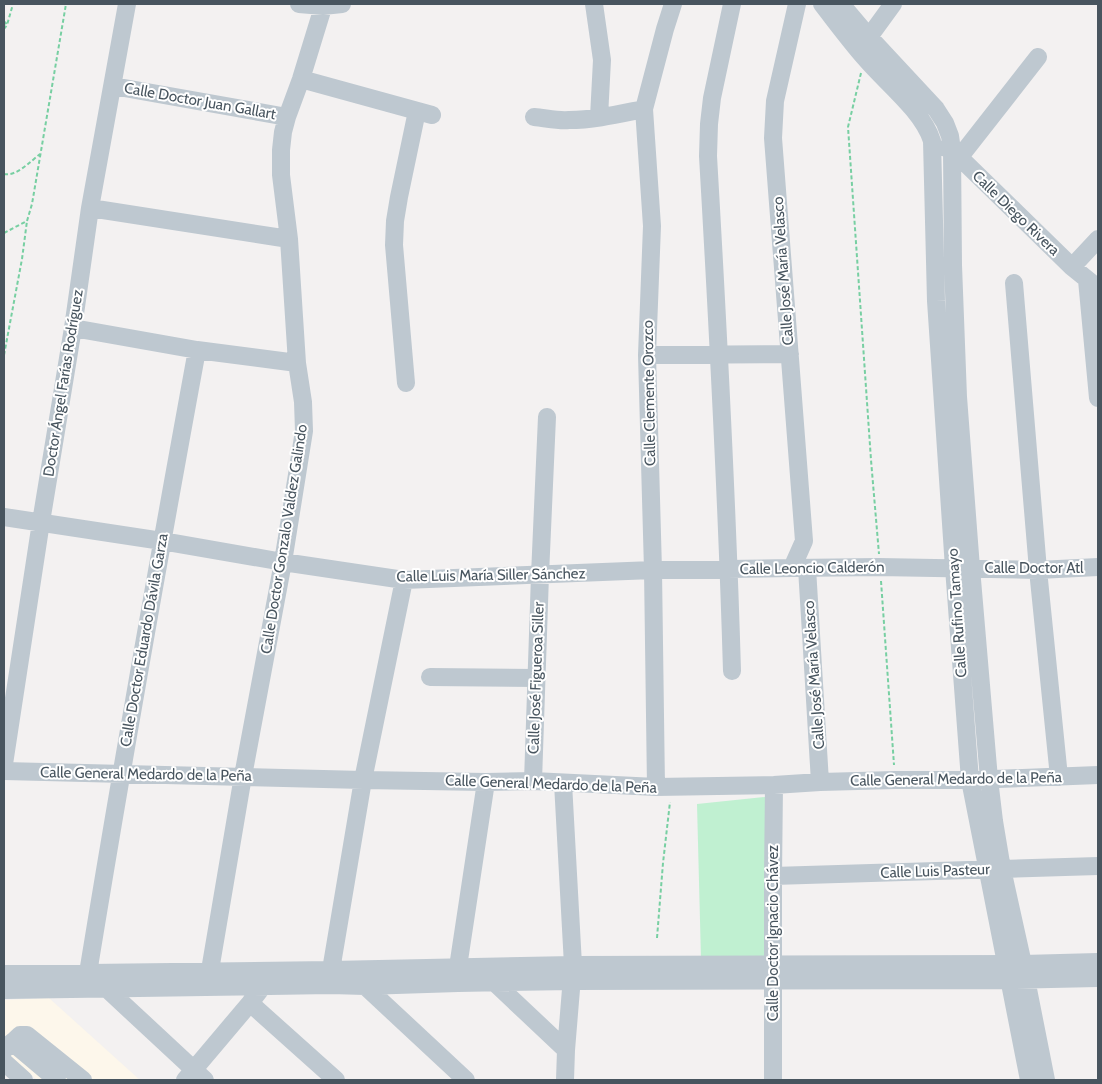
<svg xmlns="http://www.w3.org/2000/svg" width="1102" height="1084" viewBox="0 0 1102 1084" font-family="Cabin,sans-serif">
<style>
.commercial{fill:#fdf7eb}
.green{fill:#c0f0d1}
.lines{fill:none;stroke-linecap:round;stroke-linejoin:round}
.path{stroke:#77cfa2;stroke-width:2;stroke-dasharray:4 2.5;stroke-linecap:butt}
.minor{stroke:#bec8d0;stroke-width:18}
.labels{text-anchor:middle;stroke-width:4;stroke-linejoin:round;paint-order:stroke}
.street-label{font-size:15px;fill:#48555f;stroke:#fff}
</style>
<rect width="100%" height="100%" fill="#f3f1f1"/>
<!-- commercial -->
<path class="commercial" d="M49,998L140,1080H37L4,1050V1000Z"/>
<!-- green -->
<path class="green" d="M765,797V957L701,959L697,804Z"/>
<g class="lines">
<!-- path -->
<path class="path" d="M4,21L7,25
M4,29L7,25L13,4
M861,73L848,127L871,460L879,554
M4,174C16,177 31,161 40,154
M4,233L27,221L32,204L66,4
M4,355L22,259L27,221
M881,581L894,765
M657,938L663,863L670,802"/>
<!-- minor -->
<path class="minor" d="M299,4L323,6L342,4
M594,4L602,60L599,117
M732,4L712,98L709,124L708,156C718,328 727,499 732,671
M822,4C836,22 850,41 865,58C885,82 923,111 932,141L936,301L954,568L970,780L1029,1080
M841,4L869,37L936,109L945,123L950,136L952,150L953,265L958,397L971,568L989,779L994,821L1002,869L1023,964L1046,1080
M861,45L869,37L893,4
M301,79L432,115
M113,86L287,117
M534,117C546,118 557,121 569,120C594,120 619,114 644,109
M946,148L952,150L1072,267L1098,288
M959,158L1038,57
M90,208L289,239
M1072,267L1098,239
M1087,280L1098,398
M1014,283L1038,570L1059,777
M73,328L197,350L297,363
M647,355L790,354
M406,383L394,245L395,221L399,197L417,111
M4,517L162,541L283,562L404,580L653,570L792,568L879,567L1038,570L1098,567
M792,568L804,541L773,138L775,101L797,4
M807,568L820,782
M430,677L537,678
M4,764L41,522L73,328L90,208L127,4
M4,771L363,780L486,782L533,781L656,787L774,785L820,782L895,780H970L1098,775
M533,781L540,575L547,417
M563,783L573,965L566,1050L565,1080
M656,787L653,570L647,355L652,226L644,109L665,29L673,4
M773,876L1098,866
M4,974L331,970L573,965L1023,964L1098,962
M458,977V967L486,782
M366,980L365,986L466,1080
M208,982L243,776L283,562L304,431L303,402L297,363L289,239L281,175V150L283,132L287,117L301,79L324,4
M331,982V970L363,780L404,580
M495,983L566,1050
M87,984L88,973C122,765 159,557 197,350
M107,989L205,1080
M4,990L331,985L365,986L458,983L572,981L1009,980L1098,978
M250,1003L336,1080
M12,1042L57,1080
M4,1050L20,1035H27L83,1080
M4,1062L24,1080
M185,1080L250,1003L263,986
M773,1080V876L774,785"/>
</g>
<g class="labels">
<!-- street labels -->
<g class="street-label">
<text transform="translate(200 101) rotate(10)" y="5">Calle Doctor Juan Gallart</text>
<text transform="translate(1016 213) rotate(44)" y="5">Calle Diego Rivera</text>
<text transform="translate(783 271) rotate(-94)" y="5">Calle José María Velasco</text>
<text transform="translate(63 383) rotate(-81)" y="5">Doctor Ángel Farías Rodríguez</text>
<text transform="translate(649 393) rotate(-91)" y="5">Calle Clemente Orozco</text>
<text transform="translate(284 539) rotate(-81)" y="5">Calle Doctor Gonzalo Valdez Galindo</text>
<text transform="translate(812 568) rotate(-1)" y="5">Calle Leoncio Calderón</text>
<text x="1034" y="573">Calle Doctor Atl</text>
<text transform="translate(491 575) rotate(-1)" y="5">Calle Luis María Siller Sánchez</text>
<text transform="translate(957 613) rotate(-94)" y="5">Calle Rufino Tamayo</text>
<text transform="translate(144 640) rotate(-80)" y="5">Calle Doctor Eduardo Dávila Garza</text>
<text transform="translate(814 675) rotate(-94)" y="5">Calle José María Velasco</text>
<text transform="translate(536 678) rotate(-88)" y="5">Calle José Figueroa Siller</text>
<text transform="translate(146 774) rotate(1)" y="5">Calle General Medardo de la Peña</text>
<text transform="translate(956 779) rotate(-1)" y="5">Calle General Medardo de la Peña</text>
<text transform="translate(551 784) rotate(2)" y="5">Calle General Medardo de la Peña</text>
<text transform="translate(935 871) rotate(-2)" y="5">Calle Luis Pasteur</text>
<text transform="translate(773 933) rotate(-90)" y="5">Calle Doctor Ignacio Chávez</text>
</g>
</g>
<!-- border -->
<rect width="1102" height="1084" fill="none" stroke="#48555f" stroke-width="10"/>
</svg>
